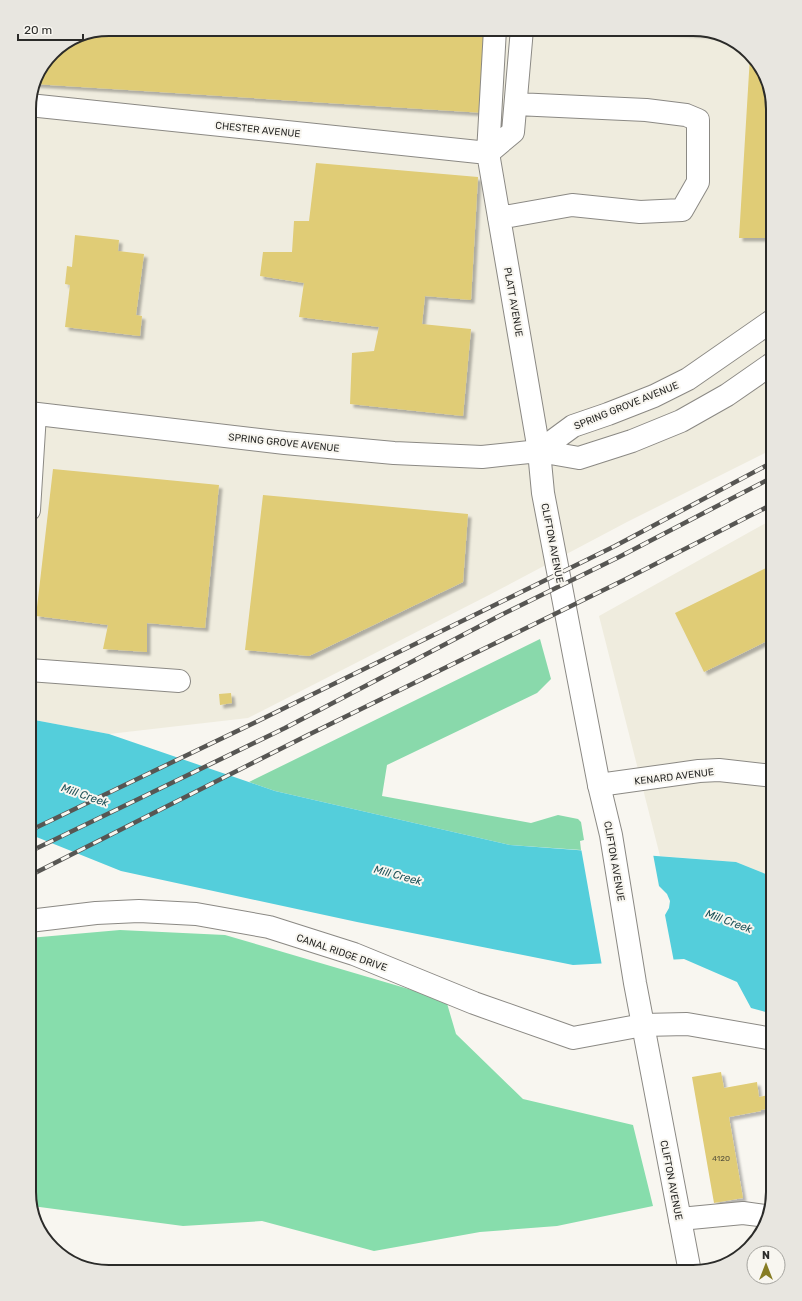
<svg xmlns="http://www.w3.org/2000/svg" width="802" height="1301" viewBox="0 0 802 1301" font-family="Rubik,sans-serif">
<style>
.built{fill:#efecde}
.green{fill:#89d9ab}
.forest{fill:#87ddac}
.water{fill:#54cedb}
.pier{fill:#f8f6f0}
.building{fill:#e0cc76;filter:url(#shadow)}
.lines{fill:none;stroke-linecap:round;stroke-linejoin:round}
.minor-casing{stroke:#8b8984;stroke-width:24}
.major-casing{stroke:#8b8984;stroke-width:24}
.minor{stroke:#fff;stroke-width:22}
.major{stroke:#fff;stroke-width:22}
.rail-casing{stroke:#575653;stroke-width:4.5}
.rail{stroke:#f8f6f0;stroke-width:3;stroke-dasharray:9;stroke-linecap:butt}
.labels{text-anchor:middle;stroke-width:4;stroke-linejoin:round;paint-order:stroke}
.number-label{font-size:8px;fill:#58533c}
.street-label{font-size:10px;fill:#2b2b29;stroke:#f8f6f0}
.water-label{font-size:11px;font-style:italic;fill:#20545a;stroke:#f8f6f0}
.rim{fill:none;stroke:#2b2b29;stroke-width:2}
</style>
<defs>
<filter id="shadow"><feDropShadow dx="3.5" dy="3.5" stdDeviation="1" flood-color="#0004"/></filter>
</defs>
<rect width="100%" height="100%" fill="#f8f6f0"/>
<!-- built -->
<path class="built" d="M109,29H698L738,43L765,73L773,109V449L627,522L489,595L248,718L109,734L29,719V104L35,78L53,52L79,35Z
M773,519V877L736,862L660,856L599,616Z"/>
<!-- green -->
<path class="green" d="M540,639L551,679L537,693L387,765L382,796L531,823L558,815L578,819L581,822L584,840L580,841L581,850L510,845L275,791L249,782Z"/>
<!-- forest -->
<path class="forest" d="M120,930L225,935L446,1000L456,1034L523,1099L633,1125L653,1206L557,1226L480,1232L374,1251L262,1221L183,1226L32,1206L29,1192V938Z"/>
<!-- water -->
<path class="water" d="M29,719L109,734L275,791L510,845L736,862L773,877V1014L751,1008L737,982L684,959L573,965L357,922L121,871L29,834Z"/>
<!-- pier -->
<path class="pier" d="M581,848L653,854L659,886L667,894L670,901L669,908L665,915L674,962L602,966Z"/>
<!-- building -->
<path class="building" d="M109,29H490L485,113L34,84L35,78L53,52L79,35Z
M634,29H698L716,35L634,30Z
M750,56L765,73L773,109V238H739Z
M316,163L478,177L471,300L425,296L422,324L471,329L463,416L350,404L352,353L374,351L379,327L299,317L304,283L260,276L263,252H292L294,221H309Z
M75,235L119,240L118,251L144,254L136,315L142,316L140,336L65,327L70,285L65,284L67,266L72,267Z
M53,469L219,485L205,628L147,623V652L103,649L108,625L36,616Z
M263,495L468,514L463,582L309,656L245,650Z
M770,566L773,573V638L704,672L675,613Z
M231,693L232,703L220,705L219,694Z
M721,1072L724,1088L757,1082L759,1097L773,1094V1108L761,1110V1111L729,1117L743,1198L714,1203L692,1077Z"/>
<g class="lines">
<defs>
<path id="minor" d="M495,29L488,153L539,451
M29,105L488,153
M488,153L513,132L522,29
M499,218L572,205L640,212L682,210L698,182V120L686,115L646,110L516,104
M29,510L35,414
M29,670L179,681
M599,785L699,771L719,770L773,776
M29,921L96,913L139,911L196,914L269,927L354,954L474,1003L573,1038L643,1025L687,1024L773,1039
M680,1219L743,1213L766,1216"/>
<path id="major" d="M29,413L285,443L394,453L482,457L539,451L579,458L632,441L681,421L727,395L773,363
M539,451L543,493L599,785L611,835L635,983L690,1272
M539,451L573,426L608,414L654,396L688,379L773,320"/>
</defs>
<!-- minor casing -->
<use href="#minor" class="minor-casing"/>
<!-- major casing -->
<use href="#major" class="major-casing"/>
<!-- minor -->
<use href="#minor" class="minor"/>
<!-- major -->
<use href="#major" class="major"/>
<defs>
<path id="rail" d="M29,831L258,721L615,546L773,462
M29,852L285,728L501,615L619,557L773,477
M29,876L308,735L626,579L773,504"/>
</defs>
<!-- rail casing -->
<use href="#rail" class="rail-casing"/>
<!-- rail -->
<use href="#rail" class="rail"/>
</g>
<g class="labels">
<!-- number labels -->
<g class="number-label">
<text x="721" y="1161">4120</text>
</g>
<!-- street labels -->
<g class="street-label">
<text transform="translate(258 129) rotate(6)" y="4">CHESTER AVENUE</text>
<text transform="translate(514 302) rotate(80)" y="4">PLATT AVENUE</text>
<text transform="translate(626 405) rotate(-22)" y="4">SPRING GROVE AVENUE</text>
<text transform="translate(284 442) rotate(6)" y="4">SPRING GROVE AVENUE</text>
<text transform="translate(553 543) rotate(79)" y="4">CLIFTON AVENUE</text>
<text transform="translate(674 776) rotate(-7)" y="4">KENARD AVENUE</text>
<text transform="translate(615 861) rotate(80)" y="4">CLIFTON AVENUE</text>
<text transform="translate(342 952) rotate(19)" y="4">CANAL RIDGE DRIVE</text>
<text transform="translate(672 1180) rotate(79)" y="4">CLIFTON AVENUE</text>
</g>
<!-- water labels -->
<g class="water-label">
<text transform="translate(85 795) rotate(19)" y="4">Mill Creek</text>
<text transform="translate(398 875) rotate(15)" y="4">Mill Creek</text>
<text transform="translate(729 921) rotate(20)" y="4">Mill Creek</text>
</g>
</g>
<!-- crop -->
<path d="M0 0H802V1301H0ZM109 36H693A73 73 0 0 1 766 109V1192A73 73 0 0 1 693 1265H109A73 73 0 0 1 36 1192V109A73 73 0 0 1 109 36Z" fill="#e8e6e0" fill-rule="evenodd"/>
<path class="rim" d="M109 36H693A73 73 0 0 1 766 109V1192A73 73 0 0 1 693 1265H109A73 73 0 0 1 36 1192V109A73 73 0 0 1 109 36Z"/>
<!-- north arrow -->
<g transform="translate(766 1265)"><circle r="19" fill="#f8f6f0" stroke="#a6a5a0"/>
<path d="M0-3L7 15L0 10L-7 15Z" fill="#877d24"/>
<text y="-6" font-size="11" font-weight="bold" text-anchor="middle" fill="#2b2b29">N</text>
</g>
<!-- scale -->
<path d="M18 34v6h65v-6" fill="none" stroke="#2b2b29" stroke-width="2"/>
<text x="24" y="34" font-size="12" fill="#2b2b29" stroke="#f8f6f0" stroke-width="3" paint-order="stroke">20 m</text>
</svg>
